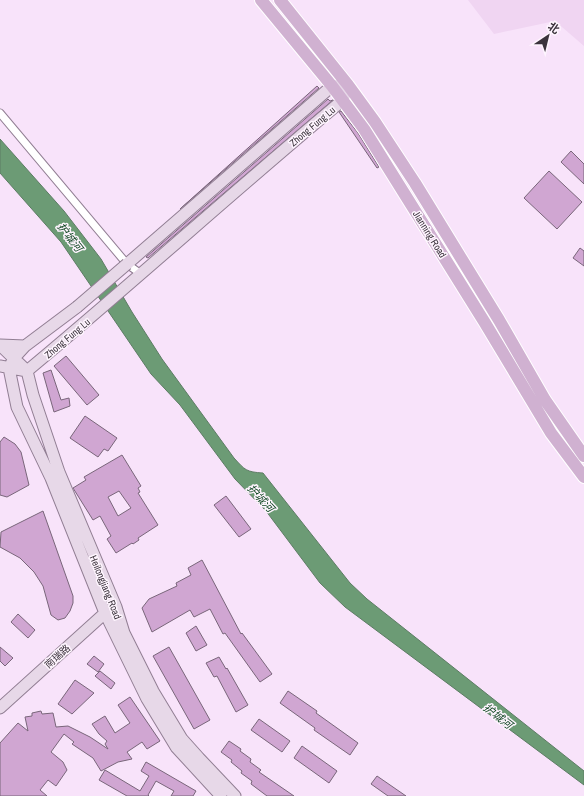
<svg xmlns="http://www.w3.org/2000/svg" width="584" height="796" viewBox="0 0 584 796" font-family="'Archivo Narrow','Noto Sans SC',sans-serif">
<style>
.built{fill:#f0d5f2}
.water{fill:#6c9b75;stroke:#5d7c64}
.building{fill:#d0a6d2;stroke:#79667a;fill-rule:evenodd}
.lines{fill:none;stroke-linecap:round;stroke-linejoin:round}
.street-casing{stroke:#917e93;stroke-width:9}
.secondary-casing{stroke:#917e93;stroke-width:13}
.primary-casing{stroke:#fff;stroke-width:14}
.street{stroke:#fff;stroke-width:7}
.secondary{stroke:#e7d8e8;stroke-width:11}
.primary{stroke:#d0b1d1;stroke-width:12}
.secondary-bridge-casing{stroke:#917e93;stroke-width:13;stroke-linecap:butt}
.secondary-bridge{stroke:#e7d8e8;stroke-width:11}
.labels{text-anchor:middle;stroke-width:3;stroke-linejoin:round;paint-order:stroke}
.street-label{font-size:10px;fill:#3b333c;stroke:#fef5fe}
.water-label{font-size:11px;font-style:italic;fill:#0e4520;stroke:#fef5fe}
</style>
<rect width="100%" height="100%" fill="#f8e3fa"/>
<!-- built -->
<path class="built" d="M468,0H584V46L555,21L494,34Z"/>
<!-- water -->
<path class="water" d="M0,139L64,211L101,259L132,312L162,359L234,458C245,470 246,472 263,473L350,583L367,599L584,771V785L345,607L320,583L266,511L235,479L180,405L151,374L61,242L0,173Z"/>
<!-- building -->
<path class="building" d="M317,86L319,88L180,209Z
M328,99L330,101L333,100L148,258L146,257Z
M341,111L358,133L379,167L377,168L339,112Z
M571,151L584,164V184L561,162Z
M549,171L582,202L557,229L524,198Z
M580,248L584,251V266L573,258Z
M66,356L99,395L87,405L54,366Z
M51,370L61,400L69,398L70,406L54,412L43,373Z
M85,416L117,438L108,451L104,449L98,457L70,438Z
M4,437L15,444L21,452L29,485L7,497L0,495V442Z
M122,455L141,486L138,488L140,492L138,493L158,525L138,538L139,540L133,544L132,543L116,553L107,539L111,536L100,516L93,520L73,488L86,480L84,477ZM119,491L131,508L118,516L108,497Z
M226,496L251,529L239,537L214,505Z
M43,511L73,596V603L70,611L65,618L58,620L51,615L43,586L34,572L20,558L0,547L1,532Z
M202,560L241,634L242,633L272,674L260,682L225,633L223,634L210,609L194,617L190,610L152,632L142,608L149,599L177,586L176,583L191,575L188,568Z
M18,614L35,630L28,638L11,622Z
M196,626L207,645L196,651L186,633Z
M0,647L13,658L5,666L0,661Z
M169,647L210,720L194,729L153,656Z
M94,656L104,664L98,672L87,664Z
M219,657L226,669L227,668L248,705L236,712L217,676L214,677L206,663Z
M100,671L115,683L111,689L95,676Z
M75,680L94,693L72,714L58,704Z
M288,691L317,711L316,713L358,743L350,755L314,730L315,728L280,703Z
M130,697L160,741L147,749L142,742L127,752L132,759L118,762L101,771L93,758L72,744L74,742L64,734L51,752L63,762L67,770L56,786L48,780L40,790L47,796H0V743L18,723L28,731L25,717L32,716V713L41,711L42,714L53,713L56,727L68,726L90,737L108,749L105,744L107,741L99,734L92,724L105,716L115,733L130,723L118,705Z
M259,719L290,741L282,752L251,730Z
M229,741L241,749L240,751L251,759L250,762L261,770L259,772L294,796H267L251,784L252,781L241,773L242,771L231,762L232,760L221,752Z
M302,746L337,771L329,783L294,758Z
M146,762L196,791L193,796H171L174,791L156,781L148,795L149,796H127L99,780L105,770L140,791L149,776L141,771Z
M377,776L406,796H388L371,784Z"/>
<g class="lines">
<defs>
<path id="street" d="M0,113L127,264L141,274"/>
<path id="secondary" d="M0,345L27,371L33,395L59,472L116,607L124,633L153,691L182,739L199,758L235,796
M0,345L25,346L77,307
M25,346L14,358L9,368L17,407L51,478L105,613L147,699L176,747L221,796
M0,366L27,371C134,282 236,189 343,100L348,85L332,86L127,264
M0,708L105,613L112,609"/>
<path id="primary" d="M261,0L332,86L364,129L485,323L551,433L584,477
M280,0L348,85L375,122L415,183L499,320L545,400L584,456"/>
</defs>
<!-- street casing -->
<use href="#street" class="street-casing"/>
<!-- secondary casing -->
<use href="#secondary" class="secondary-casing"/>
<!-- primary casing -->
<use href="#primary" class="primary-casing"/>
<!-- street -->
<use href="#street" class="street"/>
<!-- secondary -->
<use href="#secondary" class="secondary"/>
<!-- primary -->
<use href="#primary" class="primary"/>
<defs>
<path id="secondary-bridge" d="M77,307L127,264"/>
</defs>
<!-- secondary-bridge casing -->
<use href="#secondary-bridge" class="secondary-bridge-casing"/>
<!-- secondary-bridge -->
<use href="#secondary-bridge" class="secondary-bridge"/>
</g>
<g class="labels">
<!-- street labels -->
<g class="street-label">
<text transform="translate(312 126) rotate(-40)" y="4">Zhong Fung Lu</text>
<text transform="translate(430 234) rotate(58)" y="4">Jianning Road</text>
<text transform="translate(67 338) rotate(-40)" y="4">Zhong Fung Lu</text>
<text transform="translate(106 587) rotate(68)" y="4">Heilongjiang Road</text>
<text transform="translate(57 656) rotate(-42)" y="4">南瑞路</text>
</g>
<!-- water labels -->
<g class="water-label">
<text transform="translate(70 237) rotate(52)" y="4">护城河</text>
<text transform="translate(261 498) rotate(47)" y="4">护城河</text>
<text transform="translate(498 716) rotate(38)" y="4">护城河</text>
</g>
</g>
<!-- north arrow -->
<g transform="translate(548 36) rotate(35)" stroke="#fef5fe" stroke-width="3" paint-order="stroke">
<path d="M0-3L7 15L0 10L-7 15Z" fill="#3b333c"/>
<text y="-6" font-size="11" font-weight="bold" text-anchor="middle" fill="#3b333c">北</text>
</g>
</svg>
